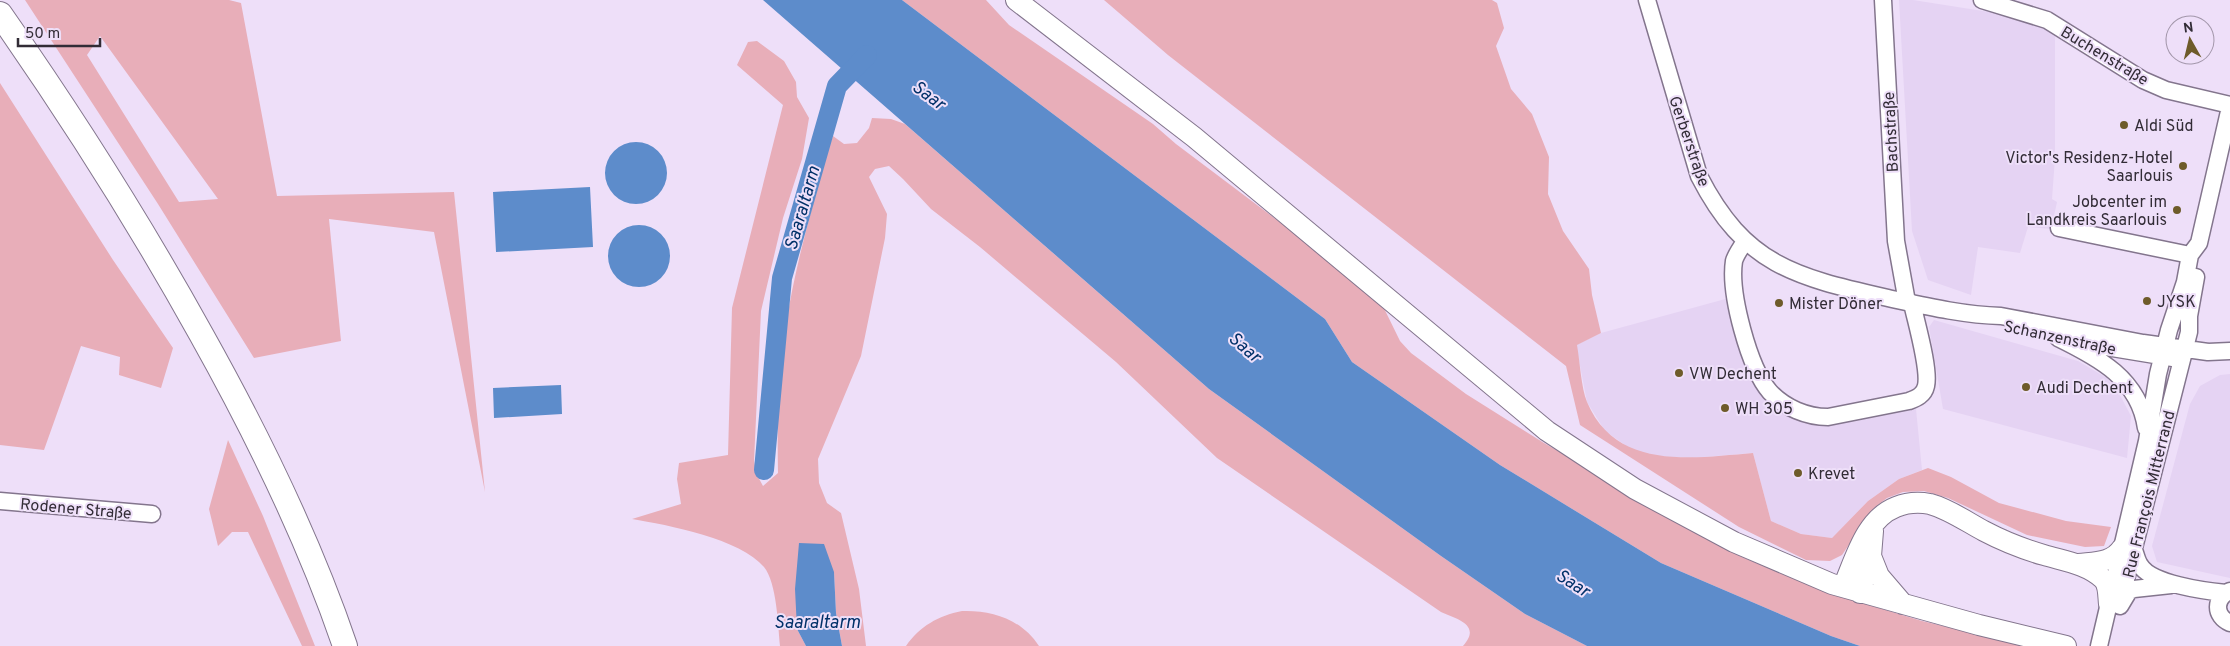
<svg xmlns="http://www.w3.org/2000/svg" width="2230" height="646" viewBox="0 0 2230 646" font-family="Overpass,sans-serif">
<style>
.built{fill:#e5d3f3}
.green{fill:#e8aeb9;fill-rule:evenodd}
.water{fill:#5d8ccb}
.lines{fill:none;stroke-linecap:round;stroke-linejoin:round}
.river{stroke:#5d8ccb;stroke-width:20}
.minor-casing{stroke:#83758d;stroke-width:19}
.major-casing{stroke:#83758d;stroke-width:22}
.highway-casing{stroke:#83758d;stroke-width:26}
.minor{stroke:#fff;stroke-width:16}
.major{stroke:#fff;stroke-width:20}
.highway{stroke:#fff;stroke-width:24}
.poi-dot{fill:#6e5b2a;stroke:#eedff9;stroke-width:2}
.labels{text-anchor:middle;stroke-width:4;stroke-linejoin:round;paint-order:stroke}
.street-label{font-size:16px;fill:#322c36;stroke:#eedff9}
.poi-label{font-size:16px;fill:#322c36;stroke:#eedff9;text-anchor:start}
.water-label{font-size:18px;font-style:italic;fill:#003068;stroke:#eedff9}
</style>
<rect width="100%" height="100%" fill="#eedff9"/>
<!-- built -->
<path class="built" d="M1899,0H1913L2002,14L2055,32V158L2052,199L2057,202L2051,229L2028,227L2020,253L1978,247L1971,295L1928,280L1912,231Z
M1729,298L1752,378L1810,422H1852L1916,409L1922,470L1899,479L1868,501L1832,538L1801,534L1771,521L1753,453L1692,458L1654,456L1632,450L1605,431L1587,402L1576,345L1601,333Z
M1934,320L2078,361L2107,378L2121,397L2131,416L2127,458L1943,409L1929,327Z
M2230,374V578L2157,562L2152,546L2190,404L2200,386L2220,375Z"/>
<!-- green -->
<path class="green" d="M25,0H229L241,3L277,196L454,192L485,492L434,232L329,219L341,341L254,358L158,204ZM100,36L218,199L179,202L87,55Z
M902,0H986L1009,25L1153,124L1176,144L1378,296L1400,341L1411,353L1466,394L1544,443L1742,557L1823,591L1922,621L2028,646H1860L1831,636L1661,563L1500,465L1352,362L1325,319Z
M1104,0H1492L1497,3L1504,28L1496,46L1511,89L1532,114L1549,157L1548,194L1563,231L1589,269L1592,295L1601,333L1577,345C1580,362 1581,387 1587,402C1616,471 1693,458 1753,453L1771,521L1801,534L1832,538L1868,501L1899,479L1928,468L1951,477L1999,503L2066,521L2111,527L2104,546L2085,547L2027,535L1948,498L1924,491L1903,492L1887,498L1874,508L1842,555L1830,561L1806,560L1739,527L1580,425L1566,366L1168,55Z
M757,41L784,61L796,82L797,97L809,118L802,159L783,218L761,311L754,461L757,475L763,486L778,473C777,424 778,373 786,325C795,266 812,208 828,150L833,136L844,144L857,143L869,128L872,118L891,119L905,124L1209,389L1441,556L1525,614L1587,646H1463C1482,625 1457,619 1441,612L1217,458L1116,362L980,247L931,209L903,179L889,166L875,169L869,177L887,214L885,238L861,356L818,459L819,483L827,503L841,513L859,589L866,646H842L836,613L834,572L797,629L806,646H780C778,626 777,583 764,567C741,539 668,525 632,519L681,504L677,479L679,463L728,455L732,308L783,105L737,65L748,42Z
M0,83L113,260L173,348L161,388L119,375L120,357L81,346L44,450L0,445Z
M228,440L263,516L315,646H302L248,532H232L218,546L209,509Z
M962,611C992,610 1021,619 1039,646H906C920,626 938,616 962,611Z"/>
<!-- water -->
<path class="water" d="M763,0H902L1325,319L1352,362L1500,465L1661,563L1831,636L1860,646H1587L1525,614L1441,556L1209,389Z
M605 173a31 31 0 1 1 62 0a31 31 0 1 1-62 0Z
M590,187L593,247L496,252L493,192Z
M608 256a31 31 0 1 1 62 0a31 31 0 1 1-62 0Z
M561,385L562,414L494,418L493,388Z
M799,543L824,544L834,572L836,613L842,646H806L797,629L795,589Z"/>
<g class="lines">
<!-- river -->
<path class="river" d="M764,470L782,278L837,86L867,55"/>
<defs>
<path id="minor" d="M1647,0L1699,176C1745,266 1796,277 1888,298C1925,306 1963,315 2001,316L2143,343L2208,352L2230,351
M1883,0L1896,241L1907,302
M1982,0L2047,20L2143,80L2166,90L2230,105
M2059,228L2190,255
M1745,241C1741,248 1736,254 1734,261C1729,293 1749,368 1770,392C1785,408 1807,417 1828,417L1909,401C1917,398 1924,395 1926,386C1930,369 1916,322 1912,303
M2058,338C2099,358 2139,379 2146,428
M2094,345L2173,358
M0,501L152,514
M2134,550C2136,555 2137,561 2140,565C2151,584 2205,591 2226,593
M2123,591L2189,332V316L2196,277
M2230,591C2214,598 2214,616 2230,623
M2120,606L2129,591L2134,589L2171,585
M2099,646L2147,441L2158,374L2169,330L2185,282L2190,255L2199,243L2230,107"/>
<path id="major" d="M1016,0L1194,137L1547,431L1635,489L1734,542L1832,584L1979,625L2066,646
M1871,556L1879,576L1903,604
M2079,564C2095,562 2112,563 2122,548
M1843,587C1855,560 1865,519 1896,507C1906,503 1919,502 1930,504C1949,509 1967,522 1984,531C2003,541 2023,549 2044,555C2064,561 2087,564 2103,579C2109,585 2108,596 2109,604
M1860,593L1871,556L1873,531"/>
<path id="highway" d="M0,14C72,117 140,224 201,334C257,434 308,537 345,646"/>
</defs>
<!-- minor casing -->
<use href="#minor" class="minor-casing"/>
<!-- major casing -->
<use href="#major" class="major-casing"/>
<!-- highway casing -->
<use href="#highway" class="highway-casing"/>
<!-- minor -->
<use href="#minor" class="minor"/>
<!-- major -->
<use href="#major" class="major"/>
<!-- highway -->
<use href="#highway" class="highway"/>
</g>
<!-- markers -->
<g class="poi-dot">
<circle cx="2124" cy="125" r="5"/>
<circle cx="2183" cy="166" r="5"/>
<circle cx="2177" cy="210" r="5"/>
<circle cx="2147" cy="301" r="5"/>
<circle cx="1779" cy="303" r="5"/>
<circle cx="1679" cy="373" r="5"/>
<circle cx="2026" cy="387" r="5"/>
<circle cx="1725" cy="408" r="5"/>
<circle cx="1798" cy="473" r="5"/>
</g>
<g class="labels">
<!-- street labels -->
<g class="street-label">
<text transform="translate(2105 55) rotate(31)" y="6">Buchenstraße</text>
<text transform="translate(1890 132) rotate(-93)" y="6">Bachstraße</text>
<text transform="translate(1690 141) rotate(71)" y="6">Gerberstraße</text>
<text transform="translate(2060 337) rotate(12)" y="6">Schanzenstraße</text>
<text transform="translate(2148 494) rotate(-76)" y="6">Rue François Mitterrand</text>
<text transform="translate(76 508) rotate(5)" y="6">Rodener Straße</text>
</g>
<!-- poi labels -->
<g class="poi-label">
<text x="2134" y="131">Aldi Süd</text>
<text x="2173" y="163" text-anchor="end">Victor's Residenz-Hotel<tspan x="2173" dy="18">Saarlouis</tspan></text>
<text x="2167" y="207" text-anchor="end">Jobcenter im<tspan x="2167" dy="18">Landkreis Saarlouis</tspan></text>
<text x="2157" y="307">JYSK</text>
<text x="1789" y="309">Mister Döner</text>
<text x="1689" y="379">VW Dechent</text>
<text x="2036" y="393">Audi Dechent</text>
<text x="1735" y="414">WH 305</text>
<text x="1808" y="479">Krevet</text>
</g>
<!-- water labels -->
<g class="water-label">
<text transform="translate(929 95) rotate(37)" y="6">Saar</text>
<text transform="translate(802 208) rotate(-74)" y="6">Saaraltarm</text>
<text transform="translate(1245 347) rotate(41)" y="6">Saar</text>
<text transform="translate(1573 583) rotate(32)" y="6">Saar</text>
<text x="817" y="628">Saaraltarm</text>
</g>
</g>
<!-- north arrow -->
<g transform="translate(2190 40) rotate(352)"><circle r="24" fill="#eedff9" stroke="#a397ab"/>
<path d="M0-4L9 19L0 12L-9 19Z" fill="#6e5b2a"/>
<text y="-8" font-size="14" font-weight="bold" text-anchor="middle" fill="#322c36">N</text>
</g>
<!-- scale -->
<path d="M18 38v8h82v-8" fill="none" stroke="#322c36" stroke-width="2.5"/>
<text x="25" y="38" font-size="15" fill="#322c36" stroke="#eedff9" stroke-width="4" paint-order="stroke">50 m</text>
</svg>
